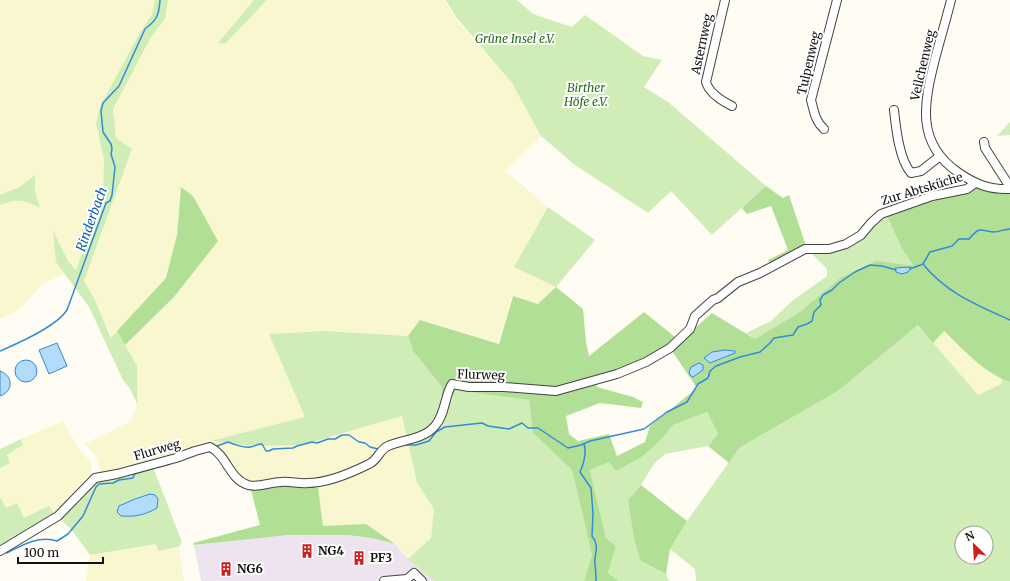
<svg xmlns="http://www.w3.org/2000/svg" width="1010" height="581" viewBox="0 0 1010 581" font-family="Merriweather,serif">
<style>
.industrial{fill:#eee4ef}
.farmland{fill:#f8f7d0}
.green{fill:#d0edb8;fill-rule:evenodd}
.forest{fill:#b2df96;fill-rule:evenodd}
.water{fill:#b3dbfb;stroke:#348bd7}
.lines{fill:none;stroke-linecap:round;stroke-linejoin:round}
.stream{stroke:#348bd7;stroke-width:1.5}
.minor-casing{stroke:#434343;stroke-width:10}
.minor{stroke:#fff;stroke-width:8}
.labels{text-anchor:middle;stroke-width:4;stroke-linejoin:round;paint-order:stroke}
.park-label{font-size:12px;font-style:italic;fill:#266e1a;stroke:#fff}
.street-label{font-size:12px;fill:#101010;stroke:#fff}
.poi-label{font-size:12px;font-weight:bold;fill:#101010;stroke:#fff;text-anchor:start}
.water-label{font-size:13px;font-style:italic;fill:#0e5dad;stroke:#fff}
</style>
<rect width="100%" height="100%" fill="#fffdf3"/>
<!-- industrial -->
<path class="industrial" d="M289,535H347L372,538L395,544L408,559L434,581H201L194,545Z"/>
<!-- farmland -->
<path class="farmland" d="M0,0H155L152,14L141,31L100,106L96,124L104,159L103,194L76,271L68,261L54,233L56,262L65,274L42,284L20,309L0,319Z
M168,0H254L218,43L225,44L267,0H445L455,18L513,84L541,136L506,171L548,207L514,267L556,287L539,304L512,296L498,343L421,320L408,336L325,331L270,335L305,417L302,445L402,416L417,483L434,509L431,538L408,559L395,544L366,524L323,526L317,482L281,480L249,482L235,473L211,441L151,463L101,474L97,457L84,444L131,421L137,404V366L125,345L174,297L218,240L193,196L181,187L177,235L166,278L112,338L95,300L84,282L132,149L116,138L113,109L151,37L165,19Z
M944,331L977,362L1003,379L1001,384L978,395L933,343Z
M63,421L78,447L92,464L91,473L59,510L54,514L49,507L24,518L6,508L0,497V468L10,463L7,456L23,445L21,439Z
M156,544L158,551L179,548L184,581H86L90,555Z"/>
<!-- green -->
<path class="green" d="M155,0H168L165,19L151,37L113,109L116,138L132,149L84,281L95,300L111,338L117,331L137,366V404L130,389L123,380L89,307L56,262L53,231L68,261L76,270L103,194L104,159L96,124L100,106L141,31L152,14Z
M254,0H267L225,44L218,43Z
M446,0H517L533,14L572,27L585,15L643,56L662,60L644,87L668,102L766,186L712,235L671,191L648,213L575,165L541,136L512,83L456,17Z
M1010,122V135L997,136Z
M35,175V191L40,208C24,199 17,199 0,205V195L20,187Z
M548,207L595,240L556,287L514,267Z
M886,214L902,249L915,267L840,278L801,311L755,339L746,333L771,321L792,301L827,276V269L807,249H836Z
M918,325L978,395L1001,384L1003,379L1010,382V581H696L695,569L670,549L687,521L739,448L838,391ZM962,533H986V557H962Z
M325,331L408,336L413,351L442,387L529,400L533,433L572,470L592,555L584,581H434L408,559L431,538L434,509L417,483L402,416L302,445L255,446L211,441L305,417L269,334Z
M707,412L718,434L708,446L665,454L654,464L641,485L628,500L641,561L666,574L669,581H619L608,573L616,546L606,538L590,470L609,462L616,471L642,457L661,440L673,425Z
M21,439L23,445L7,455L10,463L0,468V449Z
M153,467L182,542L179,547L158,551L156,544L90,555L71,529L59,518L97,480Z
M0,497L6,508L17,503L24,518L49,506L54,514L28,529L0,549Z"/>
<!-- forest -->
<path class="forest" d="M766,186L783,198L789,195L807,249L770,264L768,260L788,250L771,206L747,214L742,208Z
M181,187L193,196L218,241L174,297L125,345L117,331L166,278L177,235Z
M977,188L1010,193V382C984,373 964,350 944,331L933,343L918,325L838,391L739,448L729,463L708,446L718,434L707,412L673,425L661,440L642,457L616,471L609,462L590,470L606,538L616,546L608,573L619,581H584L592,555L572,470L533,433L529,400L456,390L449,402L442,399V387L413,351L408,336L420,320L499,344L513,296L538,304L556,287L583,309L586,342L589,356L644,312L680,341L712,313L755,339L801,311L840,278L876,261L914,266L902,249L886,214ZM670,348L697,388L650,426L645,442L617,456L609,434L578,441L569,434L566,416L600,403L641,408L643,402L633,397L597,387L596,382Z
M281,485L318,488L323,526L366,524L395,544L372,538L347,535H289L194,545L193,543L260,525L251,490Z
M641,485L687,521L670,549L666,574L641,561L635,543L628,500Z"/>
<!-- water -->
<path class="water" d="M911,267L908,272L902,274L896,272L895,268Z
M57,343L67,366L49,374L39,350Z
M725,350L735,351V353L710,363L704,358L712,352Z
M15 371a11 11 0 1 1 22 0a11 11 0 1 1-22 0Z
M699,363L703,365V370L693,377L690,375L689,372L691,367Z
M0,371C14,376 13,392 0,396Z
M150,494L155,495L158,499L157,508C145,515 135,517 121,516L117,512L119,506L135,499Z"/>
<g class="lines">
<!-- stream -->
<path class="stream" d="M923,264C946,293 977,305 1010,320
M910,269L923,264L930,252L952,246L959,239H969C981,225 979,231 994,232C999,232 1004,229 1010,229
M0,351C19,343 56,327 67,310L106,203L110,201L112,195L115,167L111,154L112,149L111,144L103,132L101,111L103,103L119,86L145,29C157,20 159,15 160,0
M584,444C587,454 584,463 580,472L591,488L593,513L592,536C601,547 593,555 595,565C596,571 596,575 596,581
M406,445H416L429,441L436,432L445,427L482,423L488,426L509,429L522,423L528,428H538L568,448L581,445L590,441L644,429L667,412L687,402L698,384L708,378L710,371L716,366L740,357L760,352L770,343L774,338L793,335L798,327L807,324L812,321L814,312L821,305L820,300L823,295L832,290L839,283L855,272L870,265L882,266L896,270
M217,446L228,442C232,444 245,448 250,447C255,447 257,443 262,444L266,451H269L273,449L293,448L297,446L312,442L317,443L328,439H335L342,435H349L359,442L365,443L370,447L378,449
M7,553C22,545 40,535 57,541L68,534L83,516L96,487L99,484L113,483L119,480L133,478L134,475L137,473L170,464"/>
<defs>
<path id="minor" d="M725,0L706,82C709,93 722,101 732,106
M951,0C946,20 940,40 935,59C924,103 915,143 959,173C975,184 990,190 1010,189
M894,110C896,128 899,159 911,173L921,171L940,156
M824,129C815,121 814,111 811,100L837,0
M984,142L985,148L1010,187
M0,551L58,516L95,478L117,474L176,458L195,451L210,447C227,455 229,479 248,485C259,488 270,482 281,482C290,481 299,484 308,483C328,483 351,473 369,464C378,460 379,450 388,446C403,439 423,440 435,426C446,413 444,397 452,384L469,387H504L556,391L617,374L646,362L670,348L690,329L695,316L713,300L718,298L738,282L760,273L805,249H829L846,244L861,235L871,223L881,214L932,196L967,189L975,183
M384,581L407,579L414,573L422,581"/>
</defs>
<!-- minor casing -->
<use href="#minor" class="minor-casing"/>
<!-- minor -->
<use href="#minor" class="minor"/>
</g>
<!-- icons -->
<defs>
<symbol id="building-bare" viewBox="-9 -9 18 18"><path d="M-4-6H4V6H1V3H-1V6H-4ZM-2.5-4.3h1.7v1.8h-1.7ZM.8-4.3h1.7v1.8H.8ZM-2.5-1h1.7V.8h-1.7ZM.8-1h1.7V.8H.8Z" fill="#cc201c" stroke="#fff" stroke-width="2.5" paint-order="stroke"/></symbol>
</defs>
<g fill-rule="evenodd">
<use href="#building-bare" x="297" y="541" width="20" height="20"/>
<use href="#building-bare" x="349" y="548" width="20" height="20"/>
<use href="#building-bare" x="216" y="559" width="20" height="20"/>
</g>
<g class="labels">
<!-- park labels -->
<g class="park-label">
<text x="515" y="43">Grüne Insel e.V.</text>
<text x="586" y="92">Birther<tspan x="586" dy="14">Höfe e.V.</tspan></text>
</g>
<!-- street labels -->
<g class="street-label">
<text transform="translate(702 44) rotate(-78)" y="4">Asternweg</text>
<text transform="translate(809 63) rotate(-77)" y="4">Tulpenweg</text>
<text transform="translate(923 65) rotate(-77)" y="4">Veilchenweg</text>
<text transform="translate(922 189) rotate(-17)" y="4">Zur Abtsküche</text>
<text transform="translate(481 375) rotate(2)" y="4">Flurweg</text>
<text transform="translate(157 450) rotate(-16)" y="4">Flurweg</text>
</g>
<!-- poi labels -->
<g class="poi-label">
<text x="318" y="555">NG4</text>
<text x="370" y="562">PF3</text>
<text x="237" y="573">NG6</text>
</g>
<!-- water labels -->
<g class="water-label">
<text transform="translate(91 219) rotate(-70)" y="5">Rinderbach</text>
</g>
</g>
<!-- north arrow -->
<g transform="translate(974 545) rotate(335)"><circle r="19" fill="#ffffff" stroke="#9f9f9f"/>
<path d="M0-3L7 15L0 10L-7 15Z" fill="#cc201c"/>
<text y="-6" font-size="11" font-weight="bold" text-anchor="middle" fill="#101010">N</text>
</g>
<!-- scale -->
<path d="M18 557v6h85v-6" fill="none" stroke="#101010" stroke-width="2"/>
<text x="24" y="557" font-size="12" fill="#101010" stroke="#ffffff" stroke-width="3" paint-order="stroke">100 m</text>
</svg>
